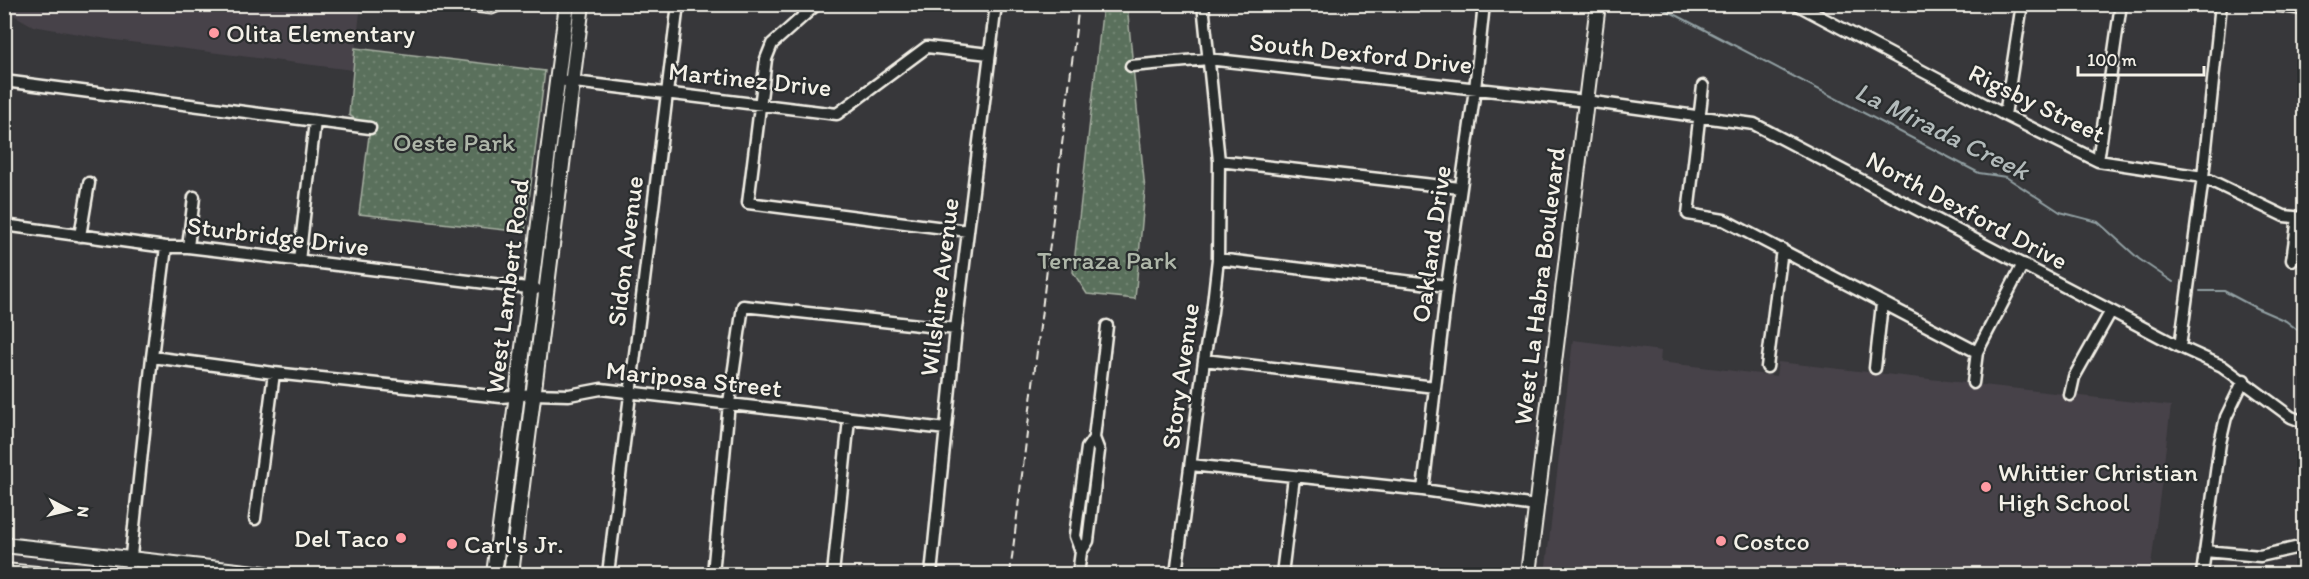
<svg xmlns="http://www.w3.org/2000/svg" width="2309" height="579" viewBox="0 0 2309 579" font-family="Itim,sans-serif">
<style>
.built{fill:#474249}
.park{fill:url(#park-dots);stroke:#a7b0a2;stroke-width:1.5}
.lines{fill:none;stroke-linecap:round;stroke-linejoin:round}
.stream{stroke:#919fa2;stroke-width:2}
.minor-casing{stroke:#f4f1e8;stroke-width:15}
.major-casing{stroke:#f4f1e8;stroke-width:18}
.minor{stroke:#2a2d2e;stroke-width:10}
.major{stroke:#2a2d2e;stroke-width:14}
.rail{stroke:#f4f1e8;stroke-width:2;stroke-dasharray:9 4.5;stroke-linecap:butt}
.poi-dot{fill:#ff9aa2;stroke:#2a2d2e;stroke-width:2}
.labels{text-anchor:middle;stroke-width:4.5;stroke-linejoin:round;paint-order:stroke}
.poi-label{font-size:26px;fill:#f4f1e8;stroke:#2a2d2e;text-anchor:start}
.street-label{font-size:26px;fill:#f4f1e8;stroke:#2a2d2e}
.park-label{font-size:26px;fill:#afb7a9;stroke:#2a2d2e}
.water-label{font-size:27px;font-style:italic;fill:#b2baba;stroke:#2a2d2e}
</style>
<defs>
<pattern id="park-dots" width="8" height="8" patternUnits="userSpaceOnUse" patternTransform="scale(1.5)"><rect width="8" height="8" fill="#5a705c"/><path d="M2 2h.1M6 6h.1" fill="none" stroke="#728573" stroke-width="1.8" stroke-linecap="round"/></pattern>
</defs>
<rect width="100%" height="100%" fill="#37373a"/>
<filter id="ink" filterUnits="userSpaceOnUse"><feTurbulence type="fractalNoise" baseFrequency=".0167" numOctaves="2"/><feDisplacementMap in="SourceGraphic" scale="12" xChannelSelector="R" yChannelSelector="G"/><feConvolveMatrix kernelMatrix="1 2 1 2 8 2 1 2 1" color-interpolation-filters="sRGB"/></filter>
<g filter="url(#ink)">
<!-- built -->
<path class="built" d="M4,5H361L353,70L107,39L33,26L5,10Z
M1573,340L1661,351L1660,362L1776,376L1778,362L2171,406L2150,574H1545Z"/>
<!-- park -->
<path class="park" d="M1103,5H1127L1145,190L1135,299L1087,294L1073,272Z
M355,48L545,71L525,232L359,214L370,128L349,115Z"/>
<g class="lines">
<!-- stream -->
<path class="stream" d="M1655,4L1979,173L2006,177L2060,212L2098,222L2139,259L2173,282
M2200,291H2224L2256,308L2286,321L2304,335"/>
<defs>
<path id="minor" d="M455,4L492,8L501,4
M817,4L772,44L766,59L748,203L968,231
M1796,4L2005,115L2098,161L2203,177L2284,216L2304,218
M2264,4L2304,9
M1131,66L1208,59L1586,101L1754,124L2180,347L2222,366L2291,417L2304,422
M558,80L837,114L927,47L989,54
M4,81L370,128
M1703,86L1688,214L1724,220L1977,352
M2005,115L2022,4
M1219,161L1460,188
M2098,161L2121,4
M4,225L166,247H188L536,289
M80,236L89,183
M188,247L194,197
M1218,259L1447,286
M2292,260L2298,218
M299,261L315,121
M2180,347L2203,177L2221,4
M152,357L274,373L501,397L533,394L569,395L601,389L946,429
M1204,360L1435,387
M1767,367L1782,249
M1875,368L1882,304
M1973,383L1977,352L2023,264
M2070,395L2074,377L2111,311
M1191,465L1423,490L1536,506
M1423,490L1447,286L1475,89L1484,4
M255,519L274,373
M2205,551L2260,556L2304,546
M1081,552L1088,541L1099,451L1094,438L1107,326
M129,574L152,357L166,247
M608,574L678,4
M713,574L729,403L743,306L956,329
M833,574L849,419
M931,574L956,329L996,4
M1078,574L1081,552L1075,536L1087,448L1094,438
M1176,574L1204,360L1212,312L1218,259L1219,161L1203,4
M1282,574L1294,477
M2202,574L2220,443L2226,417L2244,380"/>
<path id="major" d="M4,545L265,574
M4,571L37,574
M494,574L567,4
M511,574L582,4
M1528,574L1598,4"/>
</defs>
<!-- minor casing -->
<use href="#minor" class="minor-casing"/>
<!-- major casing -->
<use href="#major" class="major-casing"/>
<!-- minor -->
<use href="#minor" class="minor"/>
<!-- major -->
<use href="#major" class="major"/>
<!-- rail -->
<path class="rail" d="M1010,574L1079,4"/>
</g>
</g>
<!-- markers -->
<g class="poi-dot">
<circle cx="214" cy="33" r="6"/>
<circle cx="1986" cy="487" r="6"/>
<circle cx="401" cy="538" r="6"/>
<circle cx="1721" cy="541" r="6"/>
<circle cx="452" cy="544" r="6"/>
</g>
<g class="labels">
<!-- poi labels -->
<g class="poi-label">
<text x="226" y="42">Olita Elementary</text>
<text x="1998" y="481">Whittier Christian<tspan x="1998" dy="30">High School</tspan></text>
<text x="389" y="547" text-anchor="end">Del Taco</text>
<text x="1733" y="550">Costco</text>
<text x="464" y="553">Carl's Jr.</text>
</g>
<!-- street labels -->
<g class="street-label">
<text transform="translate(1361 53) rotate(6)" y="9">South Dexford Drive</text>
<text transform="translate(750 79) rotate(6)" y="9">Martinez Drive</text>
<text transform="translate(2037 103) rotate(26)" y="9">Rigsby Street</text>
<text transform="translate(1967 210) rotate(28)" y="9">North Dexford Drive</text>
<text transform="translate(278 236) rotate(7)" y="9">Sturbridge Drive</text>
<text transform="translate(1431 244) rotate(-82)" y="9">Oakland Drive</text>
<text transform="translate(625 251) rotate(-83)" y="9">Sidon Avenue</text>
<text transform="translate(507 286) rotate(-83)" y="9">West Lambert Road</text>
<text transform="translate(1539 286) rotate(-83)" y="9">West La Habra Boulevard</text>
<text transform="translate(939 287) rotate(-83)" y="9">Wilshire Avenue</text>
<text transform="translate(1180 376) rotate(-82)" y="9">Story Avenue</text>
<text transform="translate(694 379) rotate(6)" y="9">Mariposa Street</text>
</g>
<!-- park labels -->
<g class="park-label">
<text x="454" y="151">Oeste Park</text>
<text x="1107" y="269">Terraza Park</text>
</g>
<!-- water labels -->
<g class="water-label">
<text transform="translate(1942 131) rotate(26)" y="9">La Mirada Creek</text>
</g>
</g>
<!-- margin -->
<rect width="2309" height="579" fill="none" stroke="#2a2d2e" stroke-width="24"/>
<rect x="12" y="12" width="2285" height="555" fill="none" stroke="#f4f1e8" stroke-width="2" filter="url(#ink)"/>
<!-- north arrow -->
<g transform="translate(69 510) rotate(97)" stroke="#2a2d2e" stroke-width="4.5" paint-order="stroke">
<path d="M0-4.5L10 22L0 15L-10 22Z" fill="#f4f1e8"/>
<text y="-9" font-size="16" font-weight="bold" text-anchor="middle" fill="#f4f1e8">N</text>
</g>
<!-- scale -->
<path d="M2078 66v9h126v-9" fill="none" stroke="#f4f1e8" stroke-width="3"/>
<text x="2087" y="66" font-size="18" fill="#f4f1e8" stroke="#2a2d2e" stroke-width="4.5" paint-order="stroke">100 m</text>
</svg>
